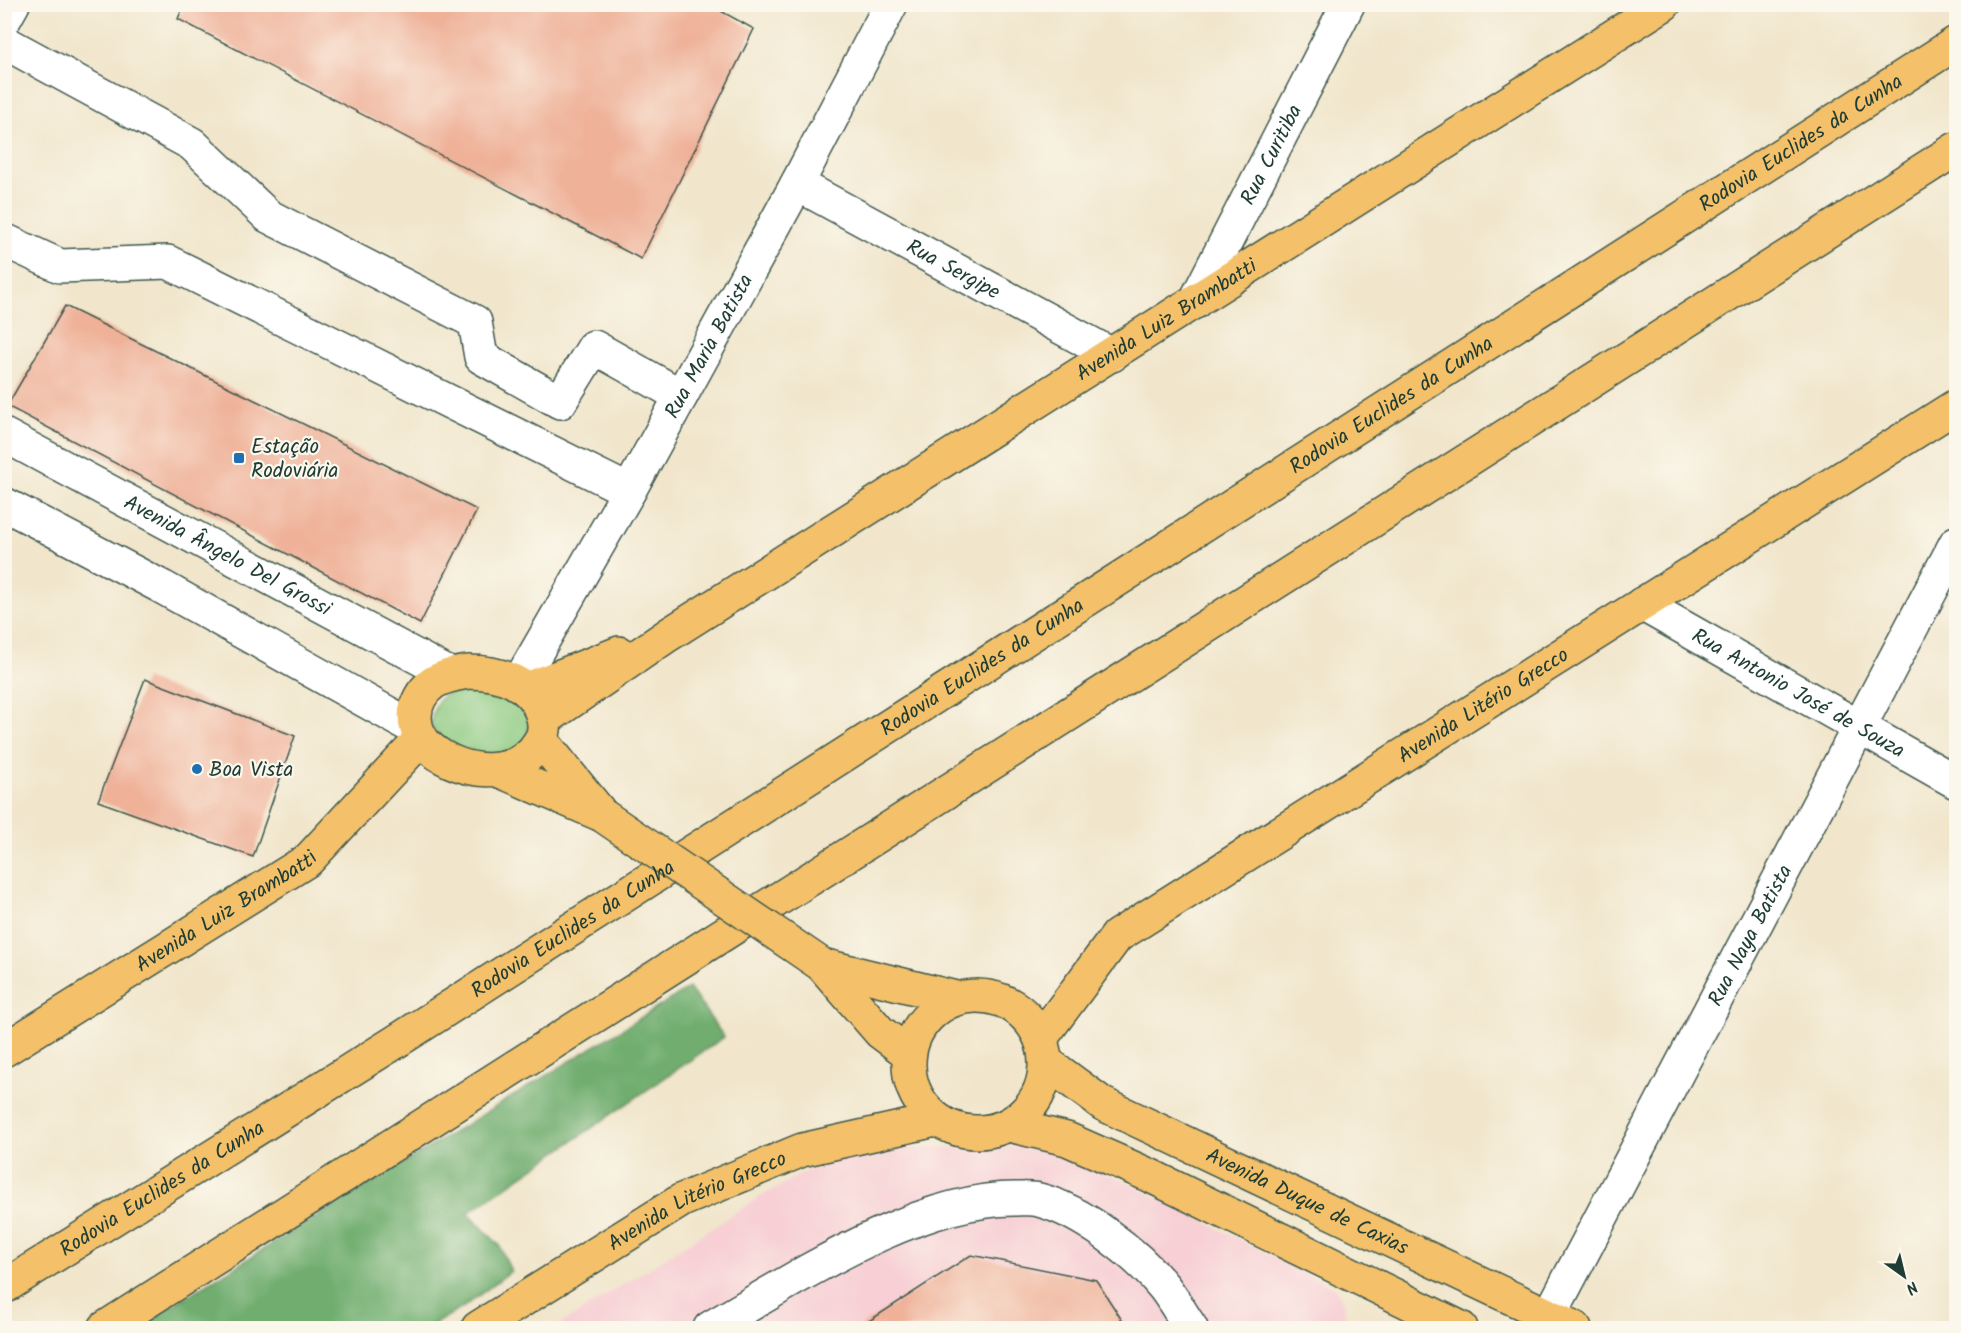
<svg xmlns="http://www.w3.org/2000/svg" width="1961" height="1333" viewBox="0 0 1961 1333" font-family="Kalam,sans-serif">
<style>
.built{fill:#f7cfd4}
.green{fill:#8ac97f;stroke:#54835a;stroke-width:1.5}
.forest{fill:#6fad6e;stroke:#477551;stroke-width:1.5}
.building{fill:#efb198}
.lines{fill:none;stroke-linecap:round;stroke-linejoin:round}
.minor-casing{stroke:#3e564b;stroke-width:36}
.major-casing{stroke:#3e564b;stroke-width:36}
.highway-casing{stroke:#3e564b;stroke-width:36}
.minor{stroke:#fff;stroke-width:33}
.major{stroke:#f4c16a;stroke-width:33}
.highway{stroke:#f4c16a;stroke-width:33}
.major-bridge-casing{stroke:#3e564b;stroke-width:36;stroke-linecap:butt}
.major-bridge{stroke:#f4c16a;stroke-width:33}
.poi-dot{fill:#1f6fb2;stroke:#fbf7ec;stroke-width:2}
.labels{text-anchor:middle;stroke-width:4.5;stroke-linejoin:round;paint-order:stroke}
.street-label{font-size:21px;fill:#1f3d34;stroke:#fbf7ec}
.poi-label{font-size:21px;fill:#1f3d34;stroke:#fbf7ec;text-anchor:start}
</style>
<rect width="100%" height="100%" fill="#fbf7ec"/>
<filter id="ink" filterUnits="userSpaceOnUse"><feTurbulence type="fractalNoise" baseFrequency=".0167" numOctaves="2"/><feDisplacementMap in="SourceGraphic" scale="12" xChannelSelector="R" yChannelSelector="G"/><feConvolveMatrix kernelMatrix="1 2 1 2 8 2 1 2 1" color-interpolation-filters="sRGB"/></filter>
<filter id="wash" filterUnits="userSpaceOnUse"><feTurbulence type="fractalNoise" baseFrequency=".008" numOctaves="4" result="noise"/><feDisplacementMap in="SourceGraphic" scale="24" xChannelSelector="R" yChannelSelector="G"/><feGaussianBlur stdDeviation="1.35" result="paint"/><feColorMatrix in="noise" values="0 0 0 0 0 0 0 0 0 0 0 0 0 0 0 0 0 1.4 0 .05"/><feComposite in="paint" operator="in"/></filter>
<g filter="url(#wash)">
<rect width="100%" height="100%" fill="#f1e6cc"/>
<!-- built -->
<path class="built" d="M1023,1145L1062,1156L1129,1183L1335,1288L1344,1304L1347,1328H1127L1096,1280L971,1255L858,1328H555L760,1197L818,1165L857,1154L892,1149Z"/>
<!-- green -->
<path class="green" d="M480,687L512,699L524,710L528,721V733L523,745L498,758L452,749L431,726C434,691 451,690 480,687Z"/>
<!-- forest -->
<path class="forest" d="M689,988L724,1037L468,1213L499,1245L511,1271L462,1308L427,1328H135Z"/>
<g id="blocks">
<!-- building -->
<path class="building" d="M184,4H708L754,29L641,259L178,19Z
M65,306L477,510L420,624L7,406Z
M145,679L295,736L253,857L98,801Z
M971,1255L1096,1280L1127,1328H858Z"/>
</g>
</g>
<g filter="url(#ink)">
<use href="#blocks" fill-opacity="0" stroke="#3e564b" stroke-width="1.5"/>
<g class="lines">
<defs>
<g id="minor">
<path d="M4,20L13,4"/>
<path d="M4,42L192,144L268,216L475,322L481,357L560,402L594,347L681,396"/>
<path id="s1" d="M797,184L1112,355"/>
<path d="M4,240L60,266L168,262L629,491"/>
<path id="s2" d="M1195,302L1348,4"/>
<path id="s3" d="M4,435L451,675"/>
<path d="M4,504L162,587L416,729"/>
<path id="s4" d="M1642,604L1956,782"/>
<path id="s5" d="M518,684L629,491L797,184L891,4"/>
<path d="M710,1328C795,1279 917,1198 1016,1199C1023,1199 1032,1198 1039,1200C1082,1211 1136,1253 1164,1287C1174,1300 1182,1315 1191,1328"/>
<path id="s6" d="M1543,1328L1956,543"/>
</g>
<g id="major">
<path d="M468,672C499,672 532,682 542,714C545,723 545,733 540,741C517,781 463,775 431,749C409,731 410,700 433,683C443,676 457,674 468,672Z"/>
<path d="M527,689L619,653"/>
<path id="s7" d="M544,720L668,635L1664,4"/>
<path d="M541,740L599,811"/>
<path d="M498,770L602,815"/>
<path d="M822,965L956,998"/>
<path d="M822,965L880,1032L908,1053"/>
<circle cx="977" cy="1064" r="68"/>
<path id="s8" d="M1041,1038L1117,936L1956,406"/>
<path id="s9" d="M4,1050L308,860L420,740"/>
<path id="s10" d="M1046,1062L1103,1104L1575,1328"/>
<path d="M1009,1125L1067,1139L1151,1176L1461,1328"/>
<path id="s11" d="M478,1328L682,1200L802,1150L936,1120"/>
</g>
<g id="highway">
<path id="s12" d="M4,1287L397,1041L1956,43"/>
<path d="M105,1328L1956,149"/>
</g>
</defs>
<!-- minor casing -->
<use href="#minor" class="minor-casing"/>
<!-- major casing -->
<use href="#major" class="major-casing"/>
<!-- highway casing -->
<use href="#highway" class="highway-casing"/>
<!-- minor -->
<use href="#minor" class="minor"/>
<!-- major -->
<use href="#major" class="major"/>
<!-- highway -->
<use href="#highway" class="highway"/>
<defs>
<path id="major-bridge" d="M602,815L822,965"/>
</defs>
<!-- major-bridge casing -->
<use href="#major-bridge" class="major-bridge-casing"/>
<!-- major-bridge -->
<use href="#major-bridge" class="major-bridge"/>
</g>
</g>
<!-- markers -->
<g class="poi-dot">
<rect x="233" y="452" width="12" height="12" rx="3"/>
<circle cx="197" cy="769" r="6"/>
</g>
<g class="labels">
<!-- street labels -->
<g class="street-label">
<text dy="7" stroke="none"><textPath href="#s12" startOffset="2130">Rodovia Euclides da Cunha</textPath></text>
<text dy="7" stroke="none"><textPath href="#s2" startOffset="166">Rua Curitiba</textPath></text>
<text dy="7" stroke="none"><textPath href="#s1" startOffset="178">Rua Sergipe</textPath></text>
<text dy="7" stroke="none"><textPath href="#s7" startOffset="740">Avenida Luiz Brambatti</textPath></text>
<text dy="7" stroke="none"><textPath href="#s5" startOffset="388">Rua Maria Batista</textPath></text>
<text dy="7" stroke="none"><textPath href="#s12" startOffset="1644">Rodovia Euclides da Cunha</textPath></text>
<text dy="7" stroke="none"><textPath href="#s3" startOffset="254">Avenida Ângelo Del Grossi</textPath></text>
<text dy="7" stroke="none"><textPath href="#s12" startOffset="1158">Rodovia Euclides da Cunha</textPath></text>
<text dy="7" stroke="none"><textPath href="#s4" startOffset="180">Rua Antonio José de Souza</textPath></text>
<text dy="7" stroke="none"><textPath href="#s8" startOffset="560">Avenida Litério Grecco</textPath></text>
<text dy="7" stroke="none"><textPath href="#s9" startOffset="262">Avenida Luiz Brambatti</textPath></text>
<text dy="7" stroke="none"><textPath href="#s12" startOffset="672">Rodovia Euclides da Cunha</textPath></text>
<text dy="7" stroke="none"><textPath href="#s6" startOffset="444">Rua Naya Batista</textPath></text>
<text dy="7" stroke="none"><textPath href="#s12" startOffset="186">Rodovia Euclides da Cunha</textPath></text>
<text dy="7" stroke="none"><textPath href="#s10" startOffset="297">Avenida Duque de Caxias</textPath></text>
<text dy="7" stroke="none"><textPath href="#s11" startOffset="254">Avenida Litério Grecco</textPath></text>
</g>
<!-- poi labels -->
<g class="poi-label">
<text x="251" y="453">Estação<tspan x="251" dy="24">Rodoviária</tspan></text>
<text x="209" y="776">Boa Vista</text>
</g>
</g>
<!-- margin -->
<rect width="1961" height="1333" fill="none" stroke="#fbf7ec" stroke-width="24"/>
<!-- north arrow -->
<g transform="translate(1904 1276) rotate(146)" stroke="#fbf7ec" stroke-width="4.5" paint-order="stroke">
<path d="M0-4.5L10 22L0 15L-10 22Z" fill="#1f3d34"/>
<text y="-9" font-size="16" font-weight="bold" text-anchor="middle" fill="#1f3d34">N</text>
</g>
</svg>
